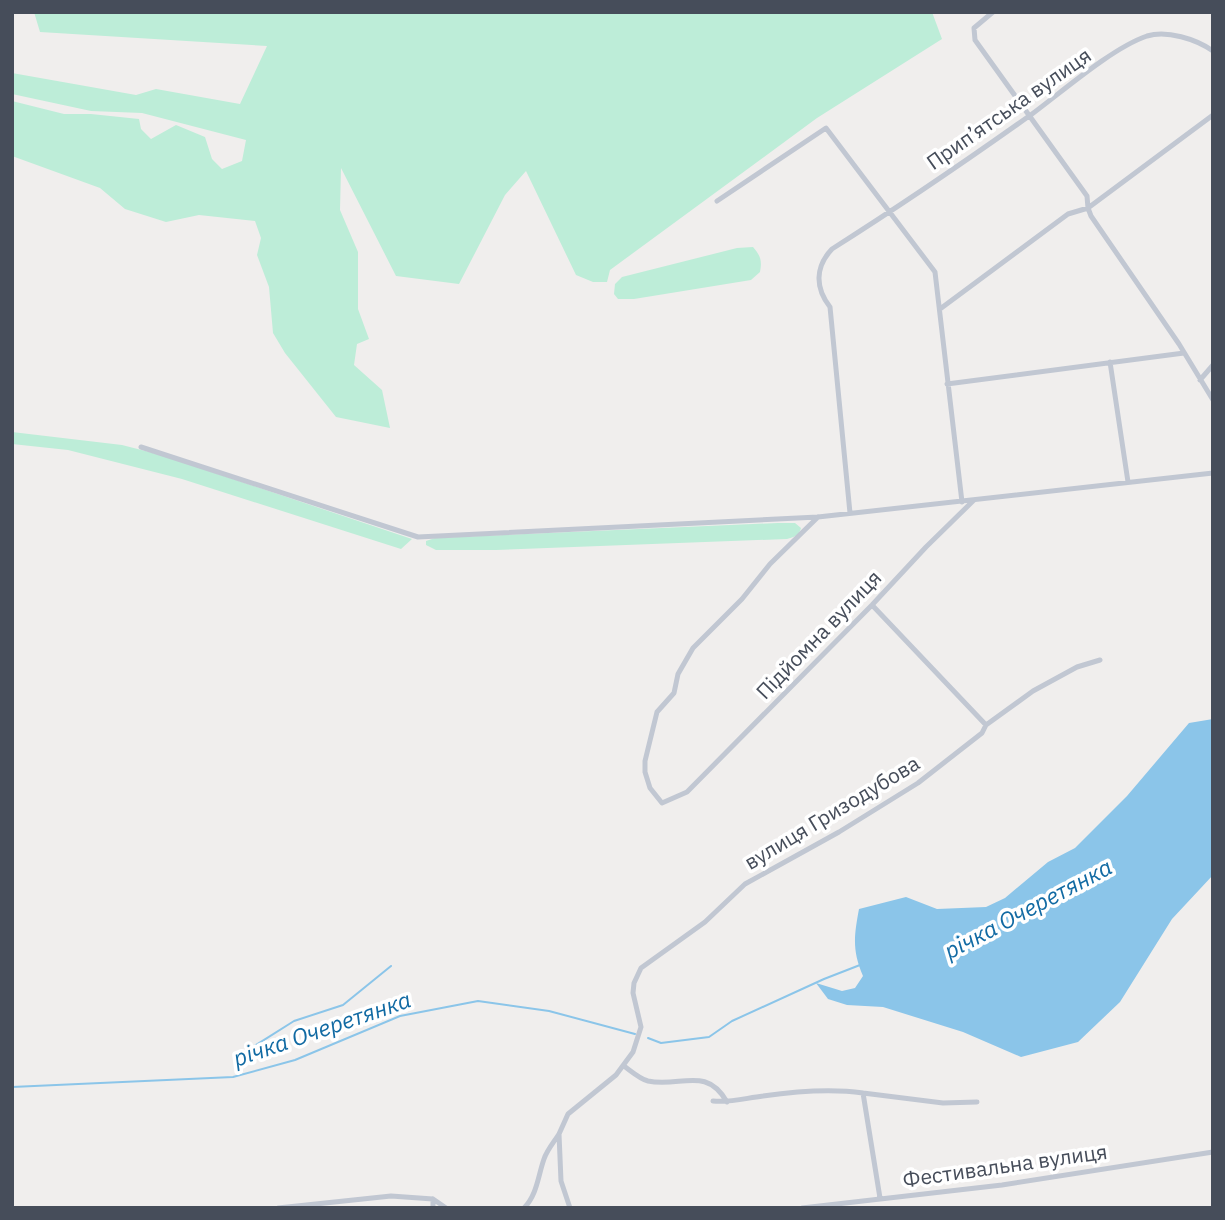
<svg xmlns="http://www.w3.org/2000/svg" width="1225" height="1220" viewBox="0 0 1225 1220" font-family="'IBM Plex Sans',sans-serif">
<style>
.green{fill:#bdedd8}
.water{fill:#8bc5e9}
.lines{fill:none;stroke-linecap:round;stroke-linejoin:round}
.stream{stroke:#8bc5e9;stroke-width:2}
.street{stroke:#c1c7d2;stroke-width:5}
.labels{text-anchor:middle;stroke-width:7;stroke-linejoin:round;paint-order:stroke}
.street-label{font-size:21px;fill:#464d5a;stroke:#fff}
.water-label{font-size:23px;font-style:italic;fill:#116aa3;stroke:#fff}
</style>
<rect width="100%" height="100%" fill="#f0eeed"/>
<!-- green -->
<path class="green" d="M34,12H932L942,39L817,118L610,270L607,282H593L576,275L526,171L505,195L459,284L396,276L341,168L340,210L358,252V309L369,339L357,344L354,365L382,390L390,428L336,417L285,353L273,333L269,287L257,255L261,238L255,221L199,215L166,222L125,209L100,188L12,156V101L64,114H91L139,119L141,129L151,139L176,125L205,137L212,159L222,169L242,161L246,140L142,113L91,111L12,94V73L136,95L156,89L240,104L267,46L40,32Z
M753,247C761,256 762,261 760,272L751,280L634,299H618L614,294L615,284L622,277L737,248Z
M12,432L122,445L161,455L412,539L401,549L182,479L68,450L12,444Z
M778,523H795L801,528C799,536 794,537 787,539L496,550H436L426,545V541L435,538Z"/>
<!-- water -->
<path class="water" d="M1213,719V875L1172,919L1120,1002L1078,1042L1021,1057L963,1032L883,1007L847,1005L828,999L816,983L842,991L855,988L863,976C852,950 854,936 859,909L906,897L937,909L986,907L1005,898L1048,862L1075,848L1127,796L1189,723Z"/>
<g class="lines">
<!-- stream -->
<path class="stream" d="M648,1038L661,1043L709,1037L732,1021L824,979L860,965
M245,1052L294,1021L343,1005L391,966
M12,1087L233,1077L295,1060L400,1016L478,1001L549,1011L635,1034"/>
<!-- street -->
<path class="street" d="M993,12L974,28L975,40L1087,196L1088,208L1091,216L1179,344L1213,400
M717,201L826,128L935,272L962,502
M940,309L1068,214L1088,208L1213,115
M1110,362L1128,482
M1200,380L1213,365
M947,384L1184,353
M141,447L418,537L818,517L1213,473
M850,513L830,307C815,288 815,267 832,249C900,206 966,161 1032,114C1063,91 1112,48 1147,36C1167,30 1196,39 1213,51
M818,517L770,564L742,599L693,648L678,674L674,693L657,712L645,761V772L650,788L662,803L687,792L872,605L926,547L974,500
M872,605L986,725
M624,1066C631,1071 640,1079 648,1081C680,1088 706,1065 727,1102
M863,1093L943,1103L977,1102
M713,1101C730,1103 746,1098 763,1096C797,1091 830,1088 863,1093L880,1198
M433,1199L446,1208
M278,1208L391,1196L433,1199V1208
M524,1208C537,1195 538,1176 544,1159C547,1150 554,1142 559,1134
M570,1208L561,1181L559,1134L568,1114L616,1075L633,1052L641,1027L633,993L634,983L641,968L705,922L745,884L839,832L918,783L982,733L986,725L1033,691L1077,667L1100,660
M802,1208L1002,1185L1213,1152"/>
</g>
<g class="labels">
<!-- street labels -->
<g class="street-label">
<text transform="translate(1009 109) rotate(-35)" y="7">Прип’ятська вулиця</text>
<text transform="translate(819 635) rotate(-46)" y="7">Підйомна вулиця</text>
<text transform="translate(832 813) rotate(-31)" y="7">вулиця Гризодубова</text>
<text transform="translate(1005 1166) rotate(-8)" y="7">Фестивальна вулиця</text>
</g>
<!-- water labels -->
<g class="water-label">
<text transform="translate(1028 909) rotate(-28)" y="8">річка Очеретянка</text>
<text transform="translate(322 1029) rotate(-19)" y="8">річка Очеретянка</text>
</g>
</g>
<!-- border -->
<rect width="1225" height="1220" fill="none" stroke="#464d5a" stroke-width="28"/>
</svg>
